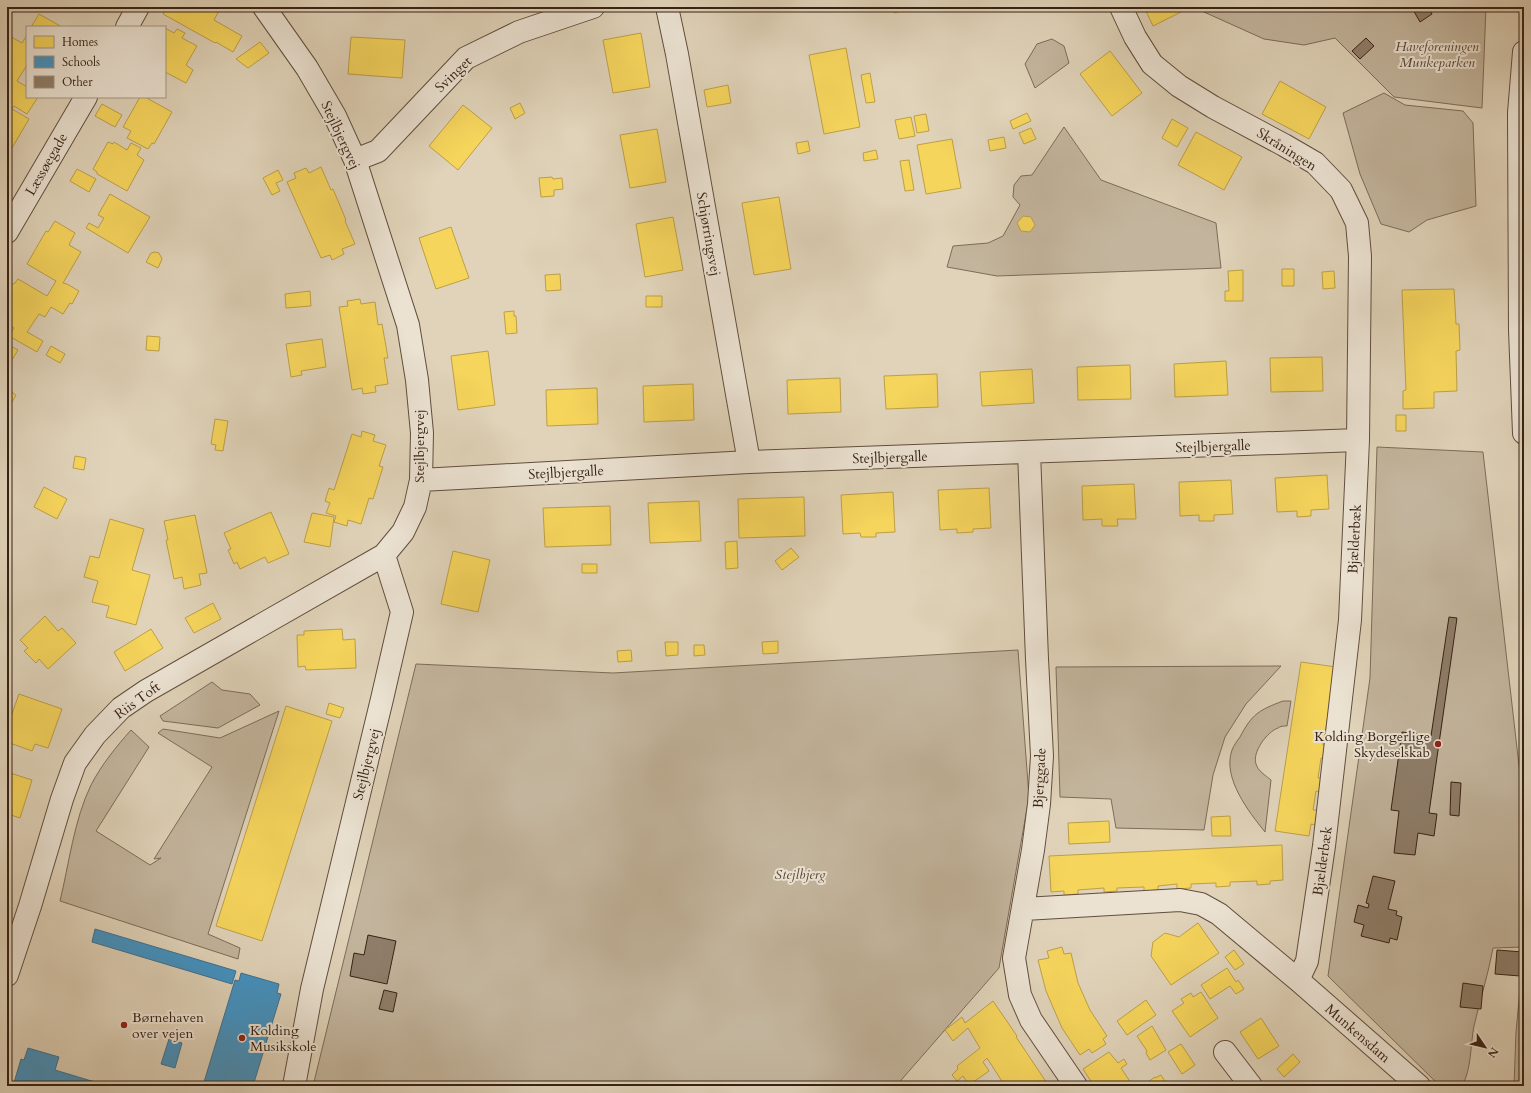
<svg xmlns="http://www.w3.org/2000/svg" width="1531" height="1093" viewBox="0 0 1531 1093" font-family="Cardo,serif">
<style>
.green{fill:#c3b59d;stroke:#7d6c59}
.homes{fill:#f6d55c;stroke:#bd9f47}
.schools{fill:#4393c3;stroke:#3f718f}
.building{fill:#8f7e6a;stroke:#372215}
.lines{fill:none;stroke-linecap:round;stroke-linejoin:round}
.minor-casing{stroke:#614e3e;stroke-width:24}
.tertiary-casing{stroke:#614e3e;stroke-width:24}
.minor{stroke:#ebe2d2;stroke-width:22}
.tertiary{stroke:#ebe2d2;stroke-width:22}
.poi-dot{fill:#8f2418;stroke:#ebe2d2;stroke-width:1.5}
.labels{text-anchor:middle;stroke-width:4;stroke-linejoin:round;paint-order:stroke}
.park-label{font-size:14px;font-style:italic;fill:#5a4737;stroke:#ebe2d2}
.street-label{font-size:14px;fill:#372215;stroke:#ebe2d2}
.poi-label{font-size:14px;fill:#372215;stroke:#ebe2d2;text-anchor:start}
</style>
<rect width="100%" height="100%" fill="#e0d3b9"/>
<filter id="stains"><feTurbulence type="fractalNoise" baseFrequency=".005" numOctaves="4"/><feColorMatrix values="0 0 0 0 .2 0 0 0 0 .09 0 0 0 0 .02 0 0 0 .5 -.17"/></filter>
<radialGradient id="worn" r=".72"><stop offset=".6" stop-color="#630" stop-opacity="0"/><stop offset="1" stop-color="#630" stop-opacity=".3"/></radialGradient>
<!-- green -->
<path class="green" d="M1200,7H1486L1482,108L1394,97L1335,38L1304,45L1264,39L1204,12Z
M1052,39L1064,46L1069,63L1035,88L1025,64L1037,44Z
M1384,93L1405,105L1463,111L1473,123L1476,206L1427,220L1409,232L1381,224L1360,174L1343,113Z
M1064,127L1101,180L1216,223L1221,268L997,276L947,267L953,246L988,243L1003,236L1020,205L1013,197L1014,185L1021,176L1032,175Z
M1377,447L1483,452L1524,809V1086H1514L1516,1032L1524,947L1493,948C1488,975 1480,1000 1474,1026C1470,1046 1472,1068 1462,1086H1440L1328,976L1370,678Z
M1018,650L1029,797L999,968L896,1086H313L416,664L613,673Z
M1281,666L1246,704L1225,737L1213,775L1204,830L1116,828L1111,799L1060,797L1056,667Z
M212,682L222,690L250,694L260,705L218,728L163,721L160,716Z
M1283,701H1291L1287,726C1284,726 1280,726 1278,728C1267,732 1252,752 1256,764C1258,771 1265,775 1271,780L1265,832C1249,812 1222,778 1232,750C1234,745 1237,741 1240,737C1252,714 1259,710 1283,701Z
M279,711L208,934L240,948L238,959L60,901C69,864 74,820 91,785C102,764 116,747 131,730L149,747L96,831L150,865L161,858L154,859L212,767L158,733L163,729L220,738Z"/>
<!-- homes -->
<path class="homes" d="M167,7H221L214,20L242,36L233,52L216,42L215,43L163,14Z
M892,7H909L895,13Z
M1144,7H1184L1185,10L1153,26Z
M39,14L62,27H31Z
M165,28L174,33L177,29L185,33L182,38L197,46L186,65L193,70L186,83L165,72Z
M641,33L650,87L613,93L603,40Z
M8,35L22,43L27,35V65L17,81L27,87V97H38L27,114L14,106L12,109L29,119L12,148L7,144Z
M351,37L405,40L402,78L348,74Z
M260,42L269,53L248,68L236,59Z
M846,48L860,127L824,134L809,55Z
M1110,51L1142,93L1112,116L1080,74Z
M870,73L875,102L866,103L861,75Z
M1280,81L1326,107L1309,139L1262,114Z
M728,85L731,103L707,107L704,90Z
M140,97H145L172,112L154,144L152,143L148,149L127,138L131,131L123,127Z
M520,103L525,113L515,119L510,108Z
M102,104L122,115L115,127L95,116Z
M463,105L492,128L458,170L429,146Z
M1027,113L1031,121L1013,129L1010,121Z
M926,114L929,131L917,133L914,116Z
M911,117L915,136L899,139L895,120Z
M1172,119L1188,128L1177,147L1162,138Z
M1031,128L1036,139L1024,144L1019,133Z
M657,129L666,182L630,188L620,135Z
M1196,132L1242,157L1224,190L1178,165Z
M1004,137L1006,148L990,151L988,140Z
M952,139L961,188L926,194L917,145Z
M808,141L810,151L798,154L796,143Z
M108,142L113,144L114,142L127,150L131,143L141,148L137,155L144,160L127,191L97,174V172L93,169Z
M876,150L878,159L864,161L863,153Z
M909,160L914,190L905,191L900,161Z
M321,167L331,190L333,189L346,220L345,221L355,244L342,249L344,254L332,260L330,255L321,258L287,182L296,178L294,173L306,168L309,173Z
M77,169L96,179L89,192L70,181Z
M278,170L283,180L276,183L280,191L272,195L263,178Z
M552,177L553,179L562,178L563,189L554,190V196L541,197L539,178Z
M110,194L150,217L128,253L86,228L89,223L98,228L104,218L98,215Z
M779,197L791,269L754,275L742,203Z
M1023,216L1031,217L1035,225L1030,232L1021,231L1017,223Z
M673,217L683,270L645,277L636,224Z
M55,221L75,233L69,245L81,252L63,283L67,284L79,291L72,304L70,303L63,314L51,307L45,317L39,314L27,332L43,341L37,352L9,336L14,328L7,323L8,289L11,285L15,283L18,279L47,296L56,281L27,264L46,231L48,232Z
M451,227L469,278L436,289L419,238Z
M155,252L159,253L162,259L158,268L146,262L151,253Z
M1282,269H1294V286H1282Z
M1243,270V301H1225V291H1229L1228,271Z
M1334,271L1335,288L1323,289L1322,272Z
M560,274L561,290L546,291L545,275Z
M1454,289L1456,324H1459L1460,350L1456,351L1457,391L1434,392V408L1403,409V391L1406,390L1402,290Z
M310,291L311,306L286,308L285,294Z
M646,296H662V307H646Z
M360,299L361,304L375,302L378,325L382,324L388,358H384L388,384L375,386L376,392L363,394L362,388L352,390L339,307L348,306L347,301Z
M514,311V316H516L517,333L506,334L504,312Z
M147,336L160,337L159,351L146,350Z
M322,339L326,367L301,371L302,375L291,377L286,344Z
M7,344L18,350L7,368Z
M51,346L65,354L60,363L46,355Z
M488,351L495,405L458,410L451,356Z
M1322,357L1323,391L1271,392L1270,358Z
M1226,361L1228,395L1175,397L1174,364Z
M1130,365L1131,399L1078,400L1077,367Z
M1032,369L1034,403L982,406L980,372Z
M937,374L938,407L886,409L884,376Z
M840,378L841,412L788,414L787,380Z
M693,384L694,420L644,422L643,386Z
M597,388L598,424L547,426L546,390Z
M7,389L16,395L9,407L12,408L7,416Z
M1396,415H1406V431H1396Z
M215,419L228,421L223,451L215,450L216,445L211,444Z
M362,431L375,435L373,441L386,445L379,466L383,467L373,499L369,498L361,524L348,520L347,526L334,522L336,516L326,513L330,503L325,501L329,488L334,490L352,434L361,437Z
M75,456L86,458L84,470L73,468Z
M1327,475L1329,509L1311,510V516L1297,517V511L1277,512L1275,478Z
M1231,480L1233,514L1214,515V521H1199V515L1180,516L1179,482Z
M1134,484L1136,519H1117L1118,526H1102V519L1083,520L1082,486Z
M44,487L67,499L57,519L34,507Z
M989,488L991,528L973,529V532L957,533V529L940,530L938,490Z
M893,492L895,532L876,533V537H861L860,533L843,534L841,495Z
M804,497L805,536L739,538L738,499Z
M699,501L701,541L650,543L648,503Z
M610,506L611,545L545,547L543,508Z
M271,512L289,554L268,563L265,557L240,569L237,562L234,564L228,550L231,549L224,533Z
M312,513L334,517L330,547L304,542Z
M195,515L207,573L199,574L201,585L184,589L182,577L174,579L166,540H168L164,521Z
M110,519L144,529L132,570L150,575L136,625L106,617L109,606L92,602L98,581L84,577L90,556L99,558Z
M737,541L738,568L726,569L725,542Z
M791,548L799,557L782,570L775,561Z
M453,551L490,560L478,612L441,604Z
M582,564H597V573H582Z
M213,603L221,619L194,633L185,618Z
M45,616L58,631L62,628L76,643L48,669L39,659L36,663L24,651L28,648L20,640Z
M151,629L163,648L125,671L114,652Z
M342,629L343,640L355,639L356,668L306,670L305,666L298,667L297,635H304V631Z
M778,641V653L763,654L762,642Z
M665,642H678V655L666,656Z
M694,645H704L705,655L694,656Z
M631,650L632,661L618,662L617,651Z
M1301,662L1336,667L1323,745L1328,746L1326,759L1321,758L1318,778H1322L1320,792L1316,791L1313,810H1317L1315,825L1311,824L1309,836L1275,831Z
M19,694L62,709L48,748L35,744L32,751L7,742V728Z
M329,703L344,708L340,718L326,714Z
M286,706L332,721L262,941L216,926Z
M7,772L32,780L20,818L8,814L7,816Z
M1230,816L1231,836H1212L1211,817Z
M1109,821L1110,842L1069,844L1068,823Z
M7,844L12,846L7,862Z
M1282,845L1283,880L1270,881V884L1257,885V881L1230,882V886L1216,887V883L1191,884V888L1177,889V884L1158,886V890L1144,891V887L1117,888V891L1104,892V888L1078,890V894L1064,895V891L1051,892L1049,856Z
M1198,923L1219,953L1171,985L1151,956L1153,942L1165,933L1179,937Z
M1062,947L1064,954L1071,953L1078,983L1090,1010L1107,1036L1103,1039L1106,1044L1092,1053L1089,1049L1080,1055L1062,1028L1046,991L1038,960L1049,958L1047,951Z
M1234,950L1244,964L1235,970L1225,957Z
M1227,968L1236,982L1238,980L1244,989L1236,994L1230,986L1210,999L1201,985Z
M1201,992L1218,1018L1190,1037L1172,1011L1184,1003L1181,999L1191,993L1193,997Z
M1146,1000L1156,1015L1127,1035L1117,1021Z
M993,1001L1017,1036L1016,1037L1049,1086H1005L987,1058L983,1062L989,1071L969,1085L963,1076L957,1081L952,1075L958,1069L957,1066L980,1048L968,1028L953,1041L945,1030L962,1017L965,1023Z
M1261,1018L1279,1046L1258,1059L1240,1032Z
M1152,1026L1166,1050L1150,1060L1146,1053L1147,1051L1137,1036Z
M1181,1044L1195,1065L1182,1074L1168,1052Z
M1109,1052L1118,1063L1124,1059L1127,1064L1121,1068L1133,1086H1094L1083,1069Z
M1293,1054L1300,1062L1284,1077L1277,1069Z
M1161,1075L1166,1083L1162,1086H1142L1155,1077V1078Z
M1208,1081L1212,1086H1201Z"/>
<!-- schools -->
<path class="schools" d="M95,929L236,971L232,984L92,942Z
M241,973L279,984L277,993L281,994L253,1086H205L206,1083L204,1082L235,980L239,981Z
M169,1039L182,1043L175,1068L161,1064Z
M28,1048L59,1057L55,1070L108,1086H13L21,1059L24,1060Z"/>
<!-- building -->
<path class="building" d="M1414,7H1431L1432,9L1430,10L1432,14L1420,22L1412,8Z
M1366,38L1374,46L1360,59L1352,51Z
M1449,617L1457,618L1429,813L1437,814L1434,836L1418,833L1415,855L1394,853L1399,811L1391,810L1402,732L1431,736Z
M1451,782L1461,783L1459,816L1450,815Z
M1373,876L1395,881L1388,909L1397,911L1396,915L1402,917L1397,940L1390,938L1389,943L1361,936L1364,925L1354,922L1358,905L1368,908L1369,904L1366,903Z
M368,935L396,941L387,984L350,976L354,953L364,955Z
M1497,950L1523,952L1520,976L1495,974Z
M1463,983L1483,986L1481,1009L1460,1007Z
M384,990L397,993L393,1012L379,1009Z"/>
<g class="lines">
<defs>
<path id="minor" d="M667,7L677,54L749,462
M1121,7L1135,37L1152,64L1179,86L1213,107L1284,145L1315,163L1341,190L1357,223L1360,256L1358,440L1350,620L1324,846L1307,961L1298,980
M127,27L138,7
M355,160L378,151L466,58L519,32L593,7
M7,232L86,97
M1029,452L1037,659L1042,756L1039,804L1033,850L1014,958L1020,995L1031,1020L1076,1086
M421,480L749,462L1358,440
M1024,909L1180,900L1201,904L1219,914L1298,980L1419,1086
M7,975L30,906L62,799L75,763L95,735L121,708L146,691L384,555L403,532L415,507L421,480L422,433L417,380L408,325L355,160L335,116L307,68L264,7
M1225,1052L1251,1086
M294,1086L312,989L382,699L402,612L384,555"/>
<path id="tertiary" d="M1524,52L1519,113L1520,330L1524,433"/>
</defs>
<!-- minor casing -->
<use href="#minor" class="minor-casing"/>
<!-- tertiary casing -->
<use href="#tertiary" class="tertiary-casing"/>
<!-- minor -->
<use href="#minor" class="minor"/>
<!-- tertiary -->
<use href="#tertiary" class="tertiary"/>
</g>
<!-- markers -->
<g class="poi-dot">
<circle cx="1438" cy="744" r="4"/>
<circle cx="124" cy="1025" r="4"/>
<circle cx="242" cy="1038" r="4"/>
</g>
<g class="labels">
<!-- park labels -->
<g class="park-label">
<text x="1437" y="51">Haveforeningen<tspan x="1437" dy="16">Munkeparken</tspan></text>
<text x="800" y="879">Stejlbjerg</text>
</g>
<!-- street labels -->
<g class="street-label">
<text transform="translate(453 74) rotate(-44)" y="5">Svinget</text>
<text transform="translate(341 135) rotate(65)" y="5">Stejlbjergvej</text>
<text transform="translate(1287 149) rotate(32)" y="5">Skråningen</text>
<text transform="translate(46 164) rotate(-60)" y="5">Læssøegade</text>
<text transform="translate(709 234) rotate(80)" y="5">Schjørringsvej</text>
<text transform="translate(419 446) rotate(-90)" y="5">Stejlbjergvej</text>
<text transform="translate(1213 446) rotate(-2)" y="5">Stejlbjergalle</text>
<text transform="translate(890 457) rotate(-2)" y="5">Stejlbjergalle</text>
<text transform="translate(566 472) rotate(-3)" y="5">Stejlbjergalle</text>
<text transform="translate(1354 539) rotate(-87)" y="5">Bjælderbæk</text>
<text transform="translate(137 700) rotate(-36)" y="5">Riis Toft</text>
<text transform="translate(366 764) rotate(-76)" y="5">Stejlbjergvej</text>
<text transform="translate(1039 778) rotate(-87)" y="5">Bjerggade</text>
<text transform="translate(1322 861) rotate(-82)" y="5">Bjælderbæk</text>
<text transform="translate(1358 1033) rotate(41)" y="5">Munkensdam</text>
</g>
<!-- poi labels -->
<g class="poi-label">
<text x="1430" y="741" text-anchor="end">Kolding Borgerlige<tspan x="1430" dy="16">Skydeselskab</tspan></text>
<text x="132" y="1022">Børnehaven<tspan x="132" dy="16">over vejen</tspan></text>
<text x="250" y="1035">Kolding<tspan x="250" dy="16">Musikskole</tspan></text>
</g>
</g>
<!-- margin -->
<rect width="1531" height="1093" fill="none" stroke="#e0d3b9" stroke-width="24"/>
<rect x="8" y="8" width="1515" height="1077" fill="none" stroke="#372215" stroke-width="2"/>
<rect x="12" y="12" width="1507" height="1069" fill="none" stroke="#372215"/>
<!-- legend -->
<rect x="26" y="26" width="140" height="72" fill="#ebe2d2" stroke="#a39586"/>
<rect x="34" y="36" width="20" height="12" fill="#f6d55c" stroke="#a39586"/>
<text x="62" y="46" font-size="12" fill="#372215">Homes</text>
<rect x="34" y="56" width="20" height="12" fill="#4393c3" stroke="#a39586"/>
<text x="62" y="66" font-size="12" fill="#372215">Schools</text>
<rect x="34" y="76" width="20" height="12" fill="#8f7e6a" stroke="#a39586"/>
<text x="62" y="86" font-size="12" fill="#372215">Other</text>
<!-- north arrow -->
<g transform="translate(1485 1047) rotate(125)" stroke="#ebe2d2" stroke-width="3" paint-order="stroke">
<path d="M0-3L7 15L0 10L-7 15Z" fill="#372215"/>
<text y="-6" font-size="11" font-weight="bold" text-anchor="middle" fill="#372215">N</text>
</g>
<rect width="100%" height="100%" filter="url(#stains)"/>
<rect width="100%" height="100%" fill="url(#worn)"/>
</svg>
